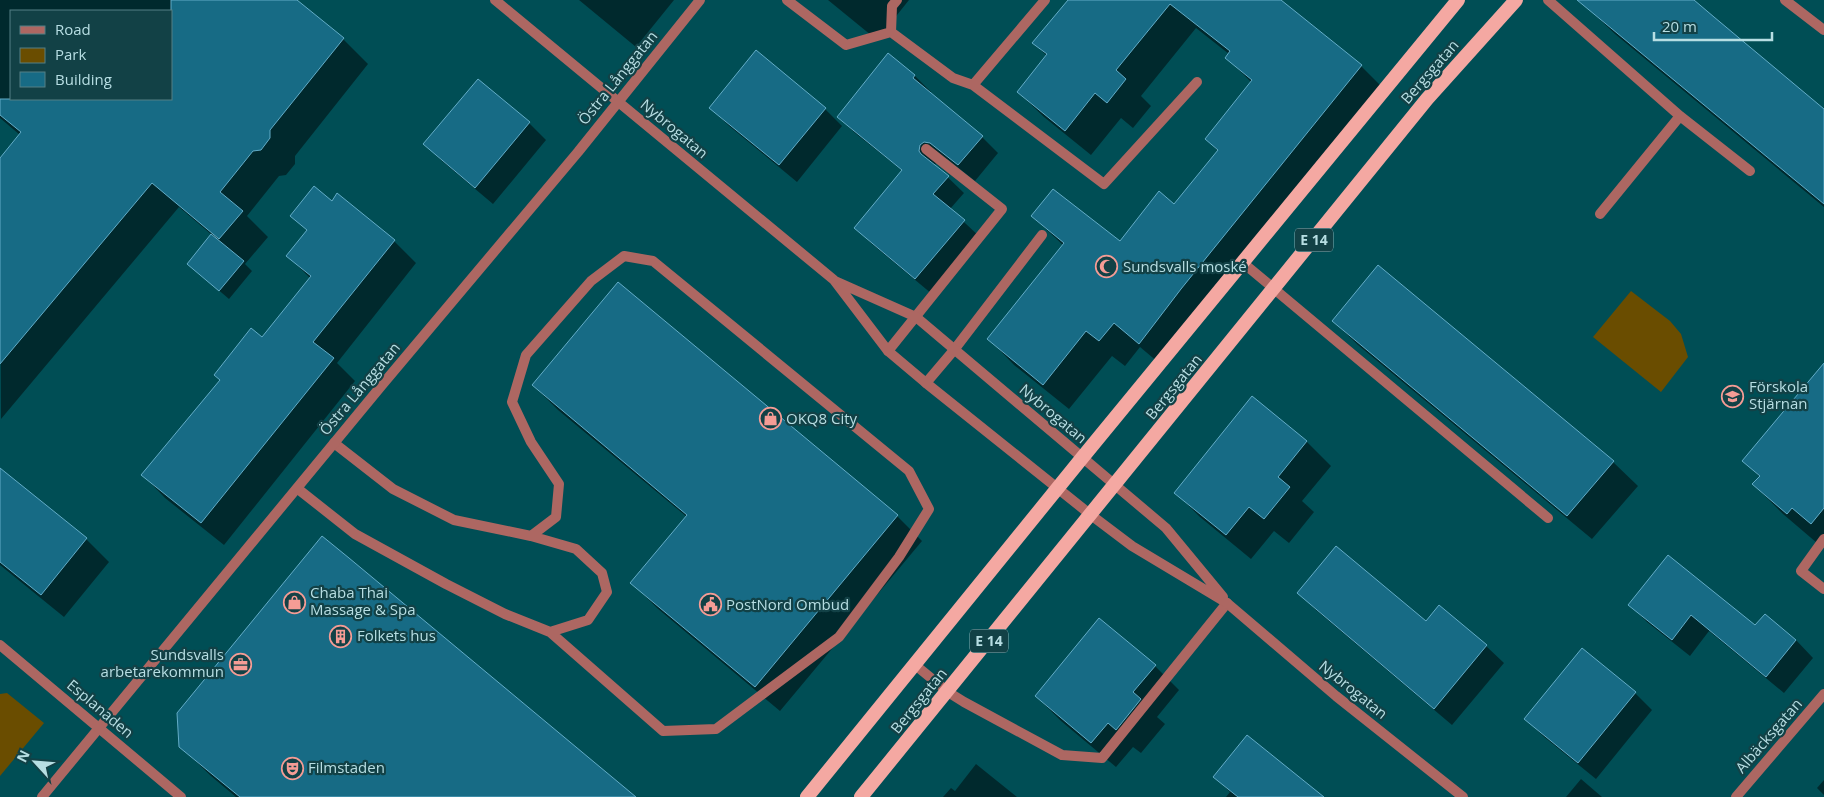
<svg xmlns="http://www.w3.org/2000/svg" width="1824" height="797" viewBox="0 0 1824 797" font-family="'Open Sans',sans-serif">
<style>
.green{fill:#6a4d00}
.shadow{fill:#0007;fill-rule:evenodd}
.building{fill:#176b85;stroke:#63acc7}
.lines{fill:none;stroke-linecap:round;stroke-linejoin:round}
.service{stroke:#ad6762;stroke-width:10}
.minor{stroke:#ad6762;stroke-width:10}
.tertiary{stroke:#ad6762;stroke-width:10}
.trunk{stroke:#f4a8a2;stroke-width:14}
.labels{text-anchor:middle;stroke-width:4.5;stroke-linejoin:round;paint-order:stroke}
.shield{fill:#124146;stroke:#86afb4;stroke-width:1}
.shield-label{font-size:14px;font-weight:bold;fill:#b7dee3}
.street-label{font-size:15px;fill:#b7dee3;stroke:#124146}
.poi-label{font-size:15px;fill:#b7dee3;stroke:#124146;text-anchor:start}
</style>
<rect width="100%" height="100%" fill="#004e55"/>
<!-- green -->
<path class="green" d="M1631,291L1670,321L1681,334L1688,357L1661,392L1593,337Z
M7,693L44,723L0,776V694Z"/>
<!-- shadow -->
<path class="shadow" d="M0,0H295L343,39L368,64L295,156V164L286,175L279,176L247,216L268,237L245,264L252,271L229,299L188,264L212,235L179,207L1,419L0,160L20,135L0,118ZM11,11H171V99H11Z
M579,0H674L636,47Z
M828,0H909L877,40Z
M1094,0H1280L1361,66L1386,91L1206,314L1165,368L1140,347L1125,366L1112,356L1069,409L1014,365L989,339L1064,246L1032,216L1120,242L1174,205L1218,151L1206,139L1252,83L1226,57L1229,54L1196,28L1141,96L1151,106L1133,128L1121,118L1091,155L1044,117L1018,92L1047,56L1034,43Z
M1598,0H1691L1824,110V207L1615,34L1590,10Z
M888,55L915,76L931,92L929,93L982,137L998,153L975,181L947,159L941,158L937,160L935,165L964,193L950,209L980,237L932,294L872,244L856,228L903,171L855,133L839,117Z
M711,108L825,109L842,126L797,182L728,125Z
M529,123L546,140L493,204L442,161L425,144Z
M333,202L394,241L416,263L337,363L355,381L224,545L165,498L143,475L263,338L310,278L288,256L308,231L292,216Z
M1333,321L1613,462L1638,486L1592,539L1358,345Z
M1824,366V538L1817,543L1783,514L1753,484L1760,477L1744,461Z
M533,385L897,516L922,541L780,711L657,608L632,583L687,517L558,410Z
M1253,398L1307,442L1331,466L1302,501L1314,512L1289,543L1274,531L1251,559L1200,517L1176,493Z
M0,486L86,539L109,562L64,617L0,565Z
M1668,557L1756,627L1765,615L1796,640L1813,658L1784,693L1709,631L1690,656L1647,622L1630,605Z
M1299,593L1426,623L1486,646L1504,663L1452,725L1316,610Z
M1155,666L1179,690L1157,717L1165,724L1141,753L1133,747L1116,767L1061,721L1036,696Z
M1635,693L1652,710L1596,779L1543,736L1526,719Z
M180,746L634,797H236L211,776Z
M976,764L1017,797H943L951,788L955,791Z
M1215,777L1320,797H1226L1230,792Z
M1581,779L1602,797H1566Z
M1824,780V795L1817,788Z"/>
<!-- building -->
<path class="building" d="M171,0H297L344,38L270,130V138L261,150L253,151L220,192L243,211L219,239L152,183L0,364V158L21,132L0,115V99H171Z
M1068,0H1281L1362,65L1181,289L1139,344L1114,323L1099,341L1086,331L1043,385L987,339L1064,243L1031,216L1053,189L1120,241L1159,191L1174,204L1218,150L1205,139L1252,80L1225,58L1230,51L1170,4L1116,70L1126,79L1107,103L1095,93L1065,131L1017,92L1047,54L1032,43Z
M1577,0H1694L1714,17L1824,109V204Z
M756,50L826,108L779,165L709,108Z
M888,53L915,75L913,78L983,136L958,165L930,143L924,142L920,145L919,151L921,154L949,176L933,194L965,220L915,279L854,228L902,170L837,117Z
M478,79L530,122L475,188L423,144Z
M314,186L332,201L337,193L395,240L313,342L334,358L201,523L141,475L220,380L214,375L251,328L262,337L311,276L286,256L307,230L290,216Z
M211,234L244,261L219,291L187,264Z
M1378,265L1614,461L1567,516L1332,321Z
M618,282L898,515L755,687L630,583L687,515L532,385Z
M1824,363V508L1811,524L1792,508L1787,514L1752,484L1760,476L1742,461Z
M1252,396L1307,441L1278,477L1290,487L1264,519L1249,507L1226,535L1174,493Z
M0,468L87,538L41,595L0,562Z
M322,536L349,558L636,797H240L179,747L177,713Z
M1336,546L1426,621L1439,605L1487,645L1434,709L1297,593Z
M1668,555L1755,625L1765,614L1796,640L1766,677L1691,615L1672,640L1628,605Z
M1099,618L1156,665L1133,692L1141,699L1116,730L1108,723L1091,743L1035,696Z
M1582,648L1636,692L1578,763L1524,719Z
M1247,735L1324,797H1238L1213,777Z"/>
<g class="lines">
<!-- service -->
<path class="service" d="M787,0L846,45L891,32L953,78L973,85L1104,184L1197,82
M1548,0L1680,116L1750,171
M891,32L892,6L897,0
M973,85L1045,0
M1600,214L1680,116
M1242,262L1548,518
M888,351L1002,209L926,149
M926,383L954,350L1042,235
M298,489L355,534L446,584L505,614L550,632L588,620L607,592L602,573L576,549L531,536L454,520L393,489L334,443
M531,536L556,517L559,484L531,442L512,402L526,355L591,281L624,256L653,261L909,471L929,509L899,557L839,637L716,729L663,731L550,632
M1824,539L1801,571L1824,589
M914,664L948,692L964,702L1062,755L1102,758L1227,603"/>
<!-- minor -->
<path class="minor" d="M495,0L834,280L888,351L926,383L1091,515L1132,546L1227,603L1336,696L1463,797
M1785,0L1824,30
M835,281L916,317L1166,528L1223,597
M42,797L382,385L578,152L700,0
M1736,797L1824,694"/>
<!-- tertiary -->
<path class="tertiary" d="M0,645L181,797"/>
<!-- trunk -->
<path class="trunk" d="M807,797L1082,458L1458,0
M861,797L1427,99L1516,0"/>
</g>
<!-- icons -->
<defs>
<symbol id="mosque-ring" viewBox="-11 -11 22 22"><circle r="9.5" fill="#124146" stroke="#f59c95" stroke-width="1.5"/><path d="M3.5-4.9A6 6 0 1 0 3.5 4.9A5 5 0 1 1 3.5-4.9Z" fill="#f59c95"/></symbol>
<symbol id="school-ring" viewBox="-11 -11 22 22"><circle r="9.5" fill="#124146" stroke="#f59c95" stroke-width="1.5"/><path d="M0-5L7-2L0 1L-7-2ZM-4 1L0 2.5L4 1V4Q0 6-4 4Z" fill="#f59c95"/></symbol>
<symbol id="shop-ring" viewBox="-11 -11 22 22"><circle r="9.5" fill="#124146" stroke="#f59c95" stroke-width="1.5"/><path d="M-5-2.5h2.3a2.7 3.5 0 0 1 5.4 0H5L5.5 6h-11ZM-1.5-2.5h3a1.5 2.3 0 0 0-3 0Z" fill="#f59c95"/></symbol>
<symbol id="civic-ring" viewBox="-11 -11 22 22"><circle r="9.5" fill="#124146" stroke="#f59c95" stroke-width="1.5"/><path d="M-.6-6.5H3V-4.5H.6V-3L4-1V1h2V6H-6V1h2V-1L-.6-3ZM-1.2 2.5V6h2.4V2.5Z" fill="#f59c95"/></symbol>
<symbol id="building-ring" viewBox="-11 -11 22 22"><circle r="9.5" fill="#124146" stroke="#f59c95" stroke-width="1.5"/><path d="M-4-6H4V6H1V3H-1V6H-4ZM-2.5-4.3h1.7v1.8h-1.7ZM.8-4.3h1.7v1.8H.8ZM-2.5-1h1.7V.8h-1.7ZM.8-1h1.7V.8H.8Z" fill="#f59c95"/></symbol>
<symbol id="office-ring" viewBox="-11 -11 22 22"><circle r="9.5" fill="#124146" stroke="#f59c95" stroke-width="1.5"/><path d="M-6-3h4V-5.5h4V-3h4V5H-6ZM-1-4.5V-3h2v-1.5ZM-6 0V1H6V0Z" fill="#f59c95"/></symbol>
<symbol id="theatre-ring" viewBox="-11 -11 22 22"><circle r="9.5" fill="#124146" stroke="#f59c95" stroke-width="1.5"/><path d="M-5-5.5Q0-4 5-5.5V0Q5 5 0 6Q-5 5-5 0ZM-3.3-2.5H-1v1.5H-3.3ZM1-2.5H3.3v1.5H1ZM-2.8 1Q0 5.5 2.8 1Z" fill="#f59c95"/></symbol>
</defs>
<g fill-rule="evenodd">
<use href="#mosque-ring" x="1094" y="254" width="25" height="25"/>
<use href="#school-ring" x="1720" y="384" width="25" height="25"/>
<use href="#shop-ring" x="758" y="406" width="25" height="25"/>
<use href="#shop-ring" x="282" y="590" width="25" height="25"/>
<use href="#civic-ring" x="698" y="592" width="25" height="25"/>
<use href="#building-ring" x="328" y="624" width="25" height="25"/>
<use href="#office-ring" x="228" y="652" width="25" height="25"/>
<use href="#theatre-ring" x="280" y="756" width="25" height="25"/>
</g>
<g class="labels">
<!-- shield labels -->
<g class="shield">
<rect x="1295" y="228.5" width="38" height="23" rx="4"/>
<rect x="970" y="629.5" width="38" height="23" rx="4"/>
</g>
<g class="shield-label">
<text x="1314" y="245">E 14</text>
<text x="989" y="646">E 14</text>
</g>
<!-- street labels -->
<g class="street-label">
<text transform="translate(1430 72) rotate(-49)" y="5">Bergsgatan</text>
<text transform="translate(618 78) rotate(-51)" y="5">Östra Långgatan</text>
<text transform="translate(674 129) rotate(40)" y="5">Nybrogatan</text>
<text transform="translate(1174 387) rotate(-51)" y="5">Bergsgatan</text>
<text transform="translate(360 389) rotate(-50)" y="5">Östra Långgatan</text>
<text transform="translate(1053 414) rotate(40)" y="5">Nybrogatan</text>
<text transform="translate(1353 690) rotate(39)" y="5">Nybrogatan</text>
<text transform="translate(919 701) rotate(-51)" y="5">Bergsgatan</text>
<text transform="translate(100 709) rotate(40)" y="5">Esplanaden</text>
<text transform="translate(1769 736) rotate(-49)" y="5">Albäcksgatan</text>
</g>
<!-- poi labels -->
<g class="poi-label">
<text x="1123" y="272">Sundsvalls moské</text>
<text x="1749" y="392">Förskola<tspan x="1749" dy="17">Stjärnan</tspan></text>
<text x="786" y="424">OKQ8 City</text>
<text x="310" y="598">Chaba Thai<tspan x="310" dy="17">Massage &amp; Spa</tspan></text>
<text x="726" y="610">PostNord Ombud</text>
<text x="357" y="641">Folkets hus</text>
<text x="224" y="660" text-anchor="end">Sundsvalls<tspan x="224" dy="17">arbetarekommun</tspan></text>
<text x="308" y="773">Filmstaden</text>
</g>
</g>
<!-- legend -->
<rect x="10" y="10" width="162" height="90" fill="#124146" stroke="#548085"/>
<rect x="20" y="26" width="25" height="8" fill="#ad6762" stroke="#548085"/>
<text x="55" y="35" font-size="15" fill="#b7dee3">Road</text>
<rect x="20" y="48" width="25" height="15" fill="#6a4d00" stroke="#548085"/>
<text x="55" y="60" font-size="15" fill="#b7dee3">Park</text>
<rect x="20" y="72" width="25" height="15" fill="#176b85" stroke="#548085"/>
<text x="55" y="85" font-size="15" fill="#b7dee3">Building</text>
<!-- north arrow -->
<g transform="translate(35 762) rotate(296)" stroke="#124146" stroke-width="4" paint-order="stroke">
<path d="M0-4L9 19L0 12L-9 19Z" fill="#b7dee3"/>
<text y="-8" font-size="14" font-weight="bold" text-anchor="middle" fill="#b7dee3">N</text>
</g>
<!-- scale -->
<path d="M1654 32v8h118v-8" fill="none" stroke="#b7dee3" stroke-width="2.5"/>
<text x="1662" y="32" font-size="15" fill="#b7dee3" stroke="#124146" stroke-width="4" paint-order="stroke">20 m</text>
</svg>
